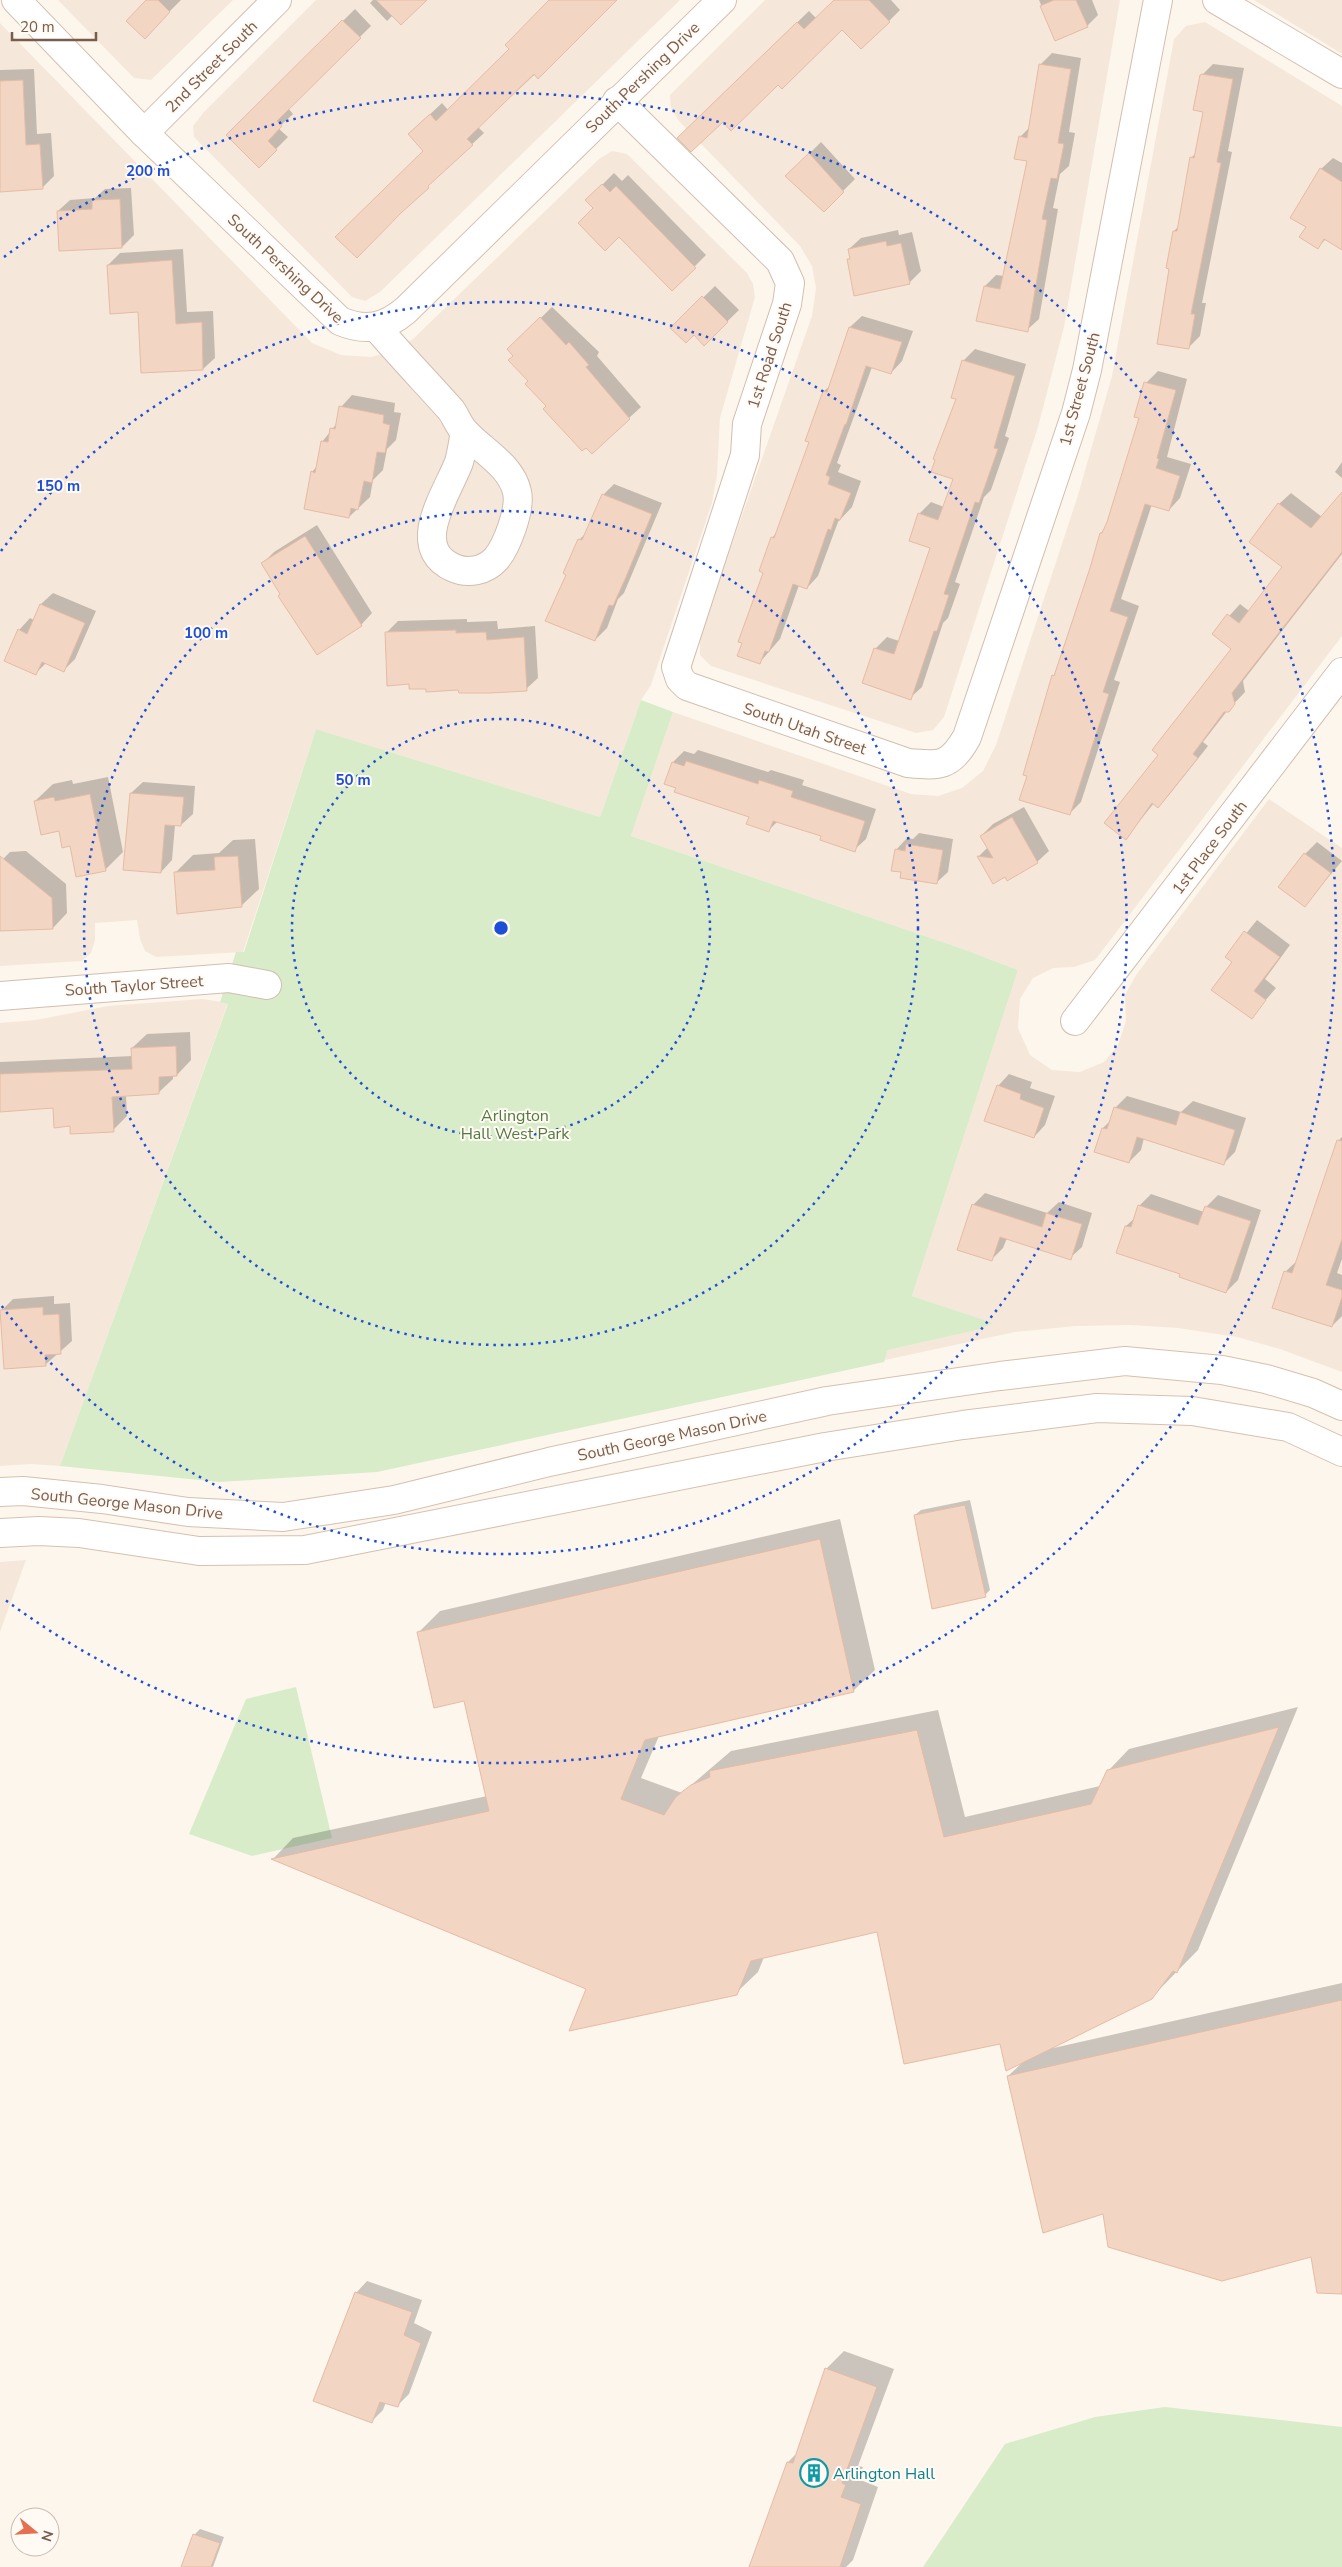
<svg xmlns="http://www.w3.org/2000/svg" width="1342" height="2567" viewBox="0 0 1342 2567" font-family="'Nunito Sans',sans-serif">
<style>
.residential{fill:#f5e8da}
.green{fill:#d8ecc9}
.shadow{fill:#0003}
.building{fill:#f3d5c3;stroke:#e6bba3}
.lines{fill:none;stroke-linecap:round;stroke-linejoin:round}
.street-casing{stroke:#d1beb0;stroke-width:30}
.secondary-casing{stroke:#d6c0b0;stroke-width:30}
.street{stroke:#fff;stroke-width:28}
.secondary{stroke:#fff;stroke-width:28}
.ring{fill:none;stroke:#1d4ed8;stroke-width:2.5;stroke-dasharray:2.5 5}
.labels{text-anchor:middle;stroke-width:4;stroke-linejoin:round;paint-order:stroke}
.street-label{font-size:16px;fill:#7a5c4d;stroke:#fffaf3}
.park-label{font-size:16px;fill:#537a41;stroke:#fffaf3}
.culture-label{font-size:16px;fill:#0d838f;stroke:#fffaf3;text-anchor:start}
.centre{fill:#1d4ed8;stroke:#fffaf3;stroke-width:2.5}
.ring-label{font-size:15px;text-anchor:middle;font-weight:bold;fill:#1d4ed8;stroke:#fffaf3;stroke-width:4;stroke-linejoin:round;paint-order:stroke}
</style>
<rect width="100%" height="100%" fill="#fdf6ec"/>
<!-- residential -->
<path class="residential" d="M58,0H233L151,80L134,78Z
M316,0H680L380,292L365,301L352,297L194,137L193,126L204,112Z
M765,0H1120L1064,327L1038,427L944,717L933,730L916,733L711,666L700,655V635L812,316L816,288L812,266L800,246L679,121L671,108L670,95Z
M1254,0H1342V54Z
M1205,22L1342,106V636L1095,960L1074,967L1053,968L1033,978L1020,999L1018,1028L1030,1055L1052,1070L1080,1072L1104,1062L1118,1045L1126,1021L1125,995L1136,975L1269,799L1342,848V1372L1280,1349L1237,1337L1178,1328L1131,1325L1076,1326L1015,1332L885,1360L888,1350L977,1330L992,1323L912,1296L1018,970L963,949L631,836L673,712L911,794L938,796L962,788L983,771L996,745L1078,495L1112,376L1174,39L1186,26Z
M0,23L312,343L341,355L371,357L396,350L413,339L599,159L612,151L627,154L747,273L753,284L755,297L720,418L717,475L712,503L651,685L641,700L600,817L316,729L243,952L156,957L145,951L140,939L137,920L95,923V940L91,953L82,961L0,966Z
M202,999L228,1003L60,1466L31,1464L0,1466V1023L36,1020L108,1006Z
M26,1560L0,1632V1562Z"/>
<!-- green -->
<path class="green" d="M641,700L673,712L631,836L963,949L1018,970L912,1296L993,1323L977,1330L888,1350L884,1362L377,1472L219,1482L60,1466L228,1004L220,1002L236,952H244L316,729L600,817Z
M296,1687L332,1838L252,1856L189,1834L246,1699Z
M1165,2407L1342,2427V2567H923L1005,2444L1095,2417Z"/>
<!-- shadow -->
<path class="shadow" d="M148,0H181L144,37Z
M373,0H426L393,15L387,21L370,3Z
M552,0H615L478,127L484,133L404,208L425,151L409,134L442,103L448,110L511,49Z
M835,0H891L900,10L889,21L842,28L778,84L723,120L690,126L809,11L816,18Z
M1039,0H1092L1098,15L1087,26L1056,40Z
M355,9L371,26L288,108L293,114L278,128L288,137L259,166L228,135Z
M1052,53L1081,58L1069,132L1075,133L1069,166L1060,174L1053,208L1058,209L1039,319L1027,330L985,286L996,275L1004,276L1029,160L1020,137L1030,127L1040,65Z
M1213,64L1244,68L1228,151L1232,152L1202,303H1206L1200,336L1189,347L1171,268L1174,231L1179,226L1191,158L1197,152L1204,111L1201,76Z
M34,69L37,134L51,133L54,176L42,188L0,190V70Z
M821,142L855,179L824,210L787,176Z
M1333,158L1342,163V237L1326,239L1318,247L1307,227L1321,169Z
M614,173L622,181L628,175L706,255L672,289L587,200Z
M131,188L134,235L122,247L58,211L70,200L95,198L105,189Z
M898,230L899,235L912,232L921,271L909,283L848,260L851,257L849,249L861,238Z
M183,249L187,312L213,311L215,358L203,369L140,311L108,265L120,253Z
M715,286L739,310L704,344L694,334L672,328Z
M552,307L599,352L597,356L641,407L629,418L548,406L530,380L509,349Z
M862,316L913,331L902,361L891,373L872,367L837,463L841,465L838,472L861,481L852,507L838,522L818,576L807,588L799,585L780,639L760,662L764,572L772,538L777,532L811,442L824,391L831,385L850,327Z
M975,349L1026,364L1005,436L1009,438L991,490L984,497L955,582L960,584L948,618L943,623L922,687L910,698L875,649L887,637L899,641L931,547L919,514L931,502L944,507L954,478L957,398L963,361Z
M1158,371L1187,379L1167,457L1191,464L1180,498L1169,510L1152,504L1121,599L1139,606L1114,680L1120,682L1081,802L1069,814L1028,775L1042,710L1091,568L1101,533L1105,529L1141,417L1146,383Z
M352,395L395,403L394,412L401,413L396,440L387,449L383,470L373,480L370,497L349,517L305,508L312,472L317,466L322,442L337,423L341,407Z
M1342,462V478L1335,472Z
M614,484L662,503L624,593L618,599L607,628L595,640L567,574L580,539L587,532L603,495Z
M1291,493L1322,517L1342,493V554L1243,681L1245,692L1227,711L1203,742L1208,746L1169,795L1158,807L1154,803L1126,838L1159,755L1233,649L1213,634L1240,604L1249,611L1284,567L1279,504Z
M317,525L372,613L361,625L281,594L263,563L274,552Z
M53,593L96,611L75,659L64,670L46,663L36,673L19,630L30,618L34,620L41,604Z
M467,619V622L497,621L498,629L535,626L538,678L526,689L427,687L411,683L386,633L398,621Z
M698,750L768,772L771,770L804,780L802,785L876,809L866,839L854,850L822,836L778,821L769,830L750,816L677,787L673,762L684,751L694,754Z
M108,777L123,852L106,869L59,830L35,801L53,784L72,780L73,784Z
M143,782L195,786L193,814L181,825H175L172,860L161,872L131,793Z
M1024,807L1049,851L1037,862L994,882L979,856L988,847L981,836L993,824Z
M919,833L953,839L948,872L936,883L902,871L896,850L907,838L913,839Z
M255,839L259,889L241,906L175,873L193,855L219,853L233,840Z
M1317,842L1342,861L1304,906L1305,854Z
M26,851L66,884L67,913L53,928L0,931V862L10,852Z
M1257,920L1290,945L1265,979L1276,988L1251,1017L1233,962L1227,957Z
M190,1032L191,1060L177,1075H173V1079L158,1093L126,1095L127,1116L113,1130L71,1125L54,1107L0,1111V1062L133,1056L132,1048L147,1034Z
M1009,1074L1032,1082L1030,1088L1055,1096L1045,1125L1034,1137L998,1086Z
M1127,1096L1181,1112L1193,1101L1246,1118L1235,1152L1223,1164L1144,1138L1141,1150L1129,1162L1103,1128L1111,1120L1115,1108Z
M1342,1137V1259L1337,1273L1342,1275V1316L1332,1326L1285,1272L1298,1260L1339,1140Z
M985,1193L1047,1213L1059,1202L1092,1213L1082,1247L1070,1258L1007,1238L1003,1248L991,1260L973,1205Z
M1151,1194L1204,1212L1206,1207L1218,1195L1261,1210L1238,1280L1226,1292L1182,1273L1126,1226L1136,1217L1139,1206Z
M54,1296V1304L70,1303L72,1341L45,1365L1,1311L13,1299Z
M970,1500L990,1590L985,1595L915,1515L921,1510Z
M840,1519L875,1670L853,1691L659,1736L641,1778L682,1793L731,1751L938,1710L965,1817L1100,1786L1108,1771L1129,1749L1298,1707L1198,1950L1151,1998L1049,2049L1342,1983V2293L1312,2256L1008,2076L1024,2061L878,1930L764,1957L758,1972L736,1993L588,1989L273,1859L293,1838L487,1796L465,1700L419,1632L440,1611Z
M367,2281L422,2300L414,2323L432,2332L409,2394L397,2406L386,2402L383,2410L371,2422L356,2293Z
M844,2351L894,2369L858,2466L863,2467L858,2479L878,2487L853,2560L846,2567H757L752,2563L788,2462L797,2453L826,2369Z
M200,2529L224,2537L213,2567H182L194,2535Z"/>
<!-- building -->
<path class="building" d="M146,0H158L170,12L145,39L126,21Z
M376,0H427L401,25Z
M549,0H617L538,79L534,74L467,139L473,145L428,186L429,188L402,212L357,258L335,237L423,151L408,134L430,114L436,121L509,49L505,45Z
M834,0H869L890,22L861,49L842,30L782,89L778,85L731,131L723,122L691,152L677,138L797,22L804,29Z
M1054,0H1076L1088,27L1055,41L1040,6Z
M342,20L361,38L277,121L282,126L268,141L277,150L259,168L226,135Z
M1039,64L1071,69L1058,143L1064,144L1057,179L1051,178L1042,219L1047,220L1028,332L976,321L984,286L1000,289L1027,161L1014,159L1019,136L1027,138Z
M1202,74L1233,79L1217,162L1221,163L1191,314H1195L1189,349L1157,344L1169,269L1166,268L1173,231H1177L1190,157L1194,158L1203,112L1193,110L1200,75Z
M23,80L26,145L40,144L43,189L0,192V81Z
M809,153L844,192L824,212L785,176Z
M1320,168L1342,182V250L1324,239L1318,249L1299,237L1306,227L1290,218Z
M602,184L610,192L616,186L696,268L672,291L619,237L605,251L578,223L593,208L585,200Z
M120,199L122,248L59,251L57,211L92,209V200Z
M886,241L887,246L901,243L910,284L854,296L847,259H850L848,249Z
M172,260L176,324L202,322L203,370L141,373L138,312L110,314L107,265Z
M702,296L728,322L704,346L694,335L686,343L670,328Z
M540,317L566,345L569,342L589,365L586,367L630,419L592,454L586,448L582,451L543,409L546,406L525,384L528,381L508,360L513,356L507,349Z
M849,327L902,342L891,374L866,366L846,425L845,424L826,475L830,477L828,484L851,493L840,520L835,518L831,530L828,529L807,589L793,584L769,652L765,651L760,664L737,656L742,643L738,642L763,573L759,571L771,537L774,538L809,442L805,441L823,391L827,392Z
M962,360L1015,376L994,448L998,449L979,503L975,502L944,594L949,595L937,631H934L911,700L862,683L874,648L894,654L930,548L909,541L918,513L938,520L953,479L931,472L935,460L933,459L956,399L951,398Z
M1144,382L1176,390L1157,458L1159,459L1156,468L1180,476L1169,511L1145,504L1110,611L1128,617L1103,692L1109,694L1070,815L1019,800L1027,776L1023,775L1052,675L1054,676L1090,568L1100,533H1102L1107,522L1139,418L1134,417Z
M339,406L384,415L383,423L390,425L385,453L377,452L372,483L364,481L358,510L351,508L349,518L304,509L311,471L315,473L321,441L328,442L330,428L335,429Z
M1342,492V552L1232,693L1235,704L1229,712H1224L1193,754L1198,758L1158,808L1152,803L1126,840L1104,823L1158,755L1152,750L1231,649L1212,634L1227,614L1239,623L1282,567L1249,542L1278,503L1311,528Z
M602,494L652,514L626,577L613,606L609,605L595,641L545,621L566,575L563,573L571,555L578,539L582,540Z
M305,536L362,626L317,655L278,596L280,594L261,563Z
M40,604L85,623L64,672L42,662L36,675L4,661L18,629L27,634Z
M456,630V633L486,632L487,640L524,637L527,691L490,693H459L458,690L426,692V689H409V684L387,686L385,632Z
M686,761L758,784L759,780L793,791L791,797L865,821L855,852L820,840L821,836L773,821L769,832L746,824L749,817L674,792L676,788L664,784L672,762L684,766Z
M130,793L184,797L181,826L165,825L161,873L123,870Z
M90,794L106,871L76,877L70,846L62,848L59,831L41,835L34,801L54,797L55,801Z
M1012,817L1038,863L1007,881L1005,877L993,884L977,856L993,858L980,836Z
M906,844L943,850L937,884L900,878L901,872L891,871L895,849L905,851Z
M1304,853L1331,873L1305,907L1278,887Z
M0,856L52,898L53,929L0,931Z
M238,856L242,907L177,914L174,872L215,870L214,857Z
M1244,931L1280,957L1254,991L1266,1000L1252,1019L1211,990L1232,962L1225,957Z
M176,1046L177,1076L159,1077V1094L112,1097L114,1132L70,1134V1126L54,1128L53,1108L0,1112V1074L132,1069L131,1048Z
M997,1085L1021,1094L1020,1099L1044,1108L1034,1138L984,1121Z
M1114,1107L1176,1125L1180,1112L1235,1130L1224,1165L1137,1137L1129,1163L1094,1152L1102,1128L1107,1129Z
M1337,1140L1342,1141V1239L1326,1285L1342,1290V1297L1332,1327L1272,1308L1284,1271L1292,1273Z
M972,1204L1042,1227L1046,1213L1082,1224L1071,1260L1000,1237L992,1261L957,1250Z
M1138,1205L1198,1225L1205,1206L1251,1221L1226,1293L1179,1277L1180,1274L1116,1253L1125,1226L1131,1227Z
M43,1307V1315L59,1314L61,1354L45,1355L46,1366L4,1369L0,1310Z
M965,1505L986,1597L932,1609L914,1515Z
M820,1539L854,1692L645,1740L621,1799L664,1815L675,1798L683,1791L691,1785L710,1777L709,1771L917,1730L944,1837L1091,1804L1107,1770L1279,1727L1177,1973L1173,1971L1152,1999L1006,2071L1000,2044L904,2064L877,1932L751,1961L737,1995L569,2031L586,1989L271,1859L489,1811L464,1701L434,1708L417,1632Z
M1342,2000V2294L1317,2293L1311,2257L1222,2281L1108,2247L1103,2214L1043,2233L1007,2076Z
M355,2292L412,2312L404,2335L421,2343L398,2407L380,2402L372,2423L313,2401Z
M825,2368L877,2387L842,2483L846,2485L841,2497L861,2504L840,2567H749L787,2462L793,2463Z
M193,2534L220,2543L211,2567H181Z"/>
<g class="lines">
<defs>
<path id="street" d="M617,101L780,261L790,283L787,304L747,424L745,455L676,667L680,679L687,686L908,763C940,766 950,767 967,737L1076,413L1087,370L1158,0
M144,133L277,0
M377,328C401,356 426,382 451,410C456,417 459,426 465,432C482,451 511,465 517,492C521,509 507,546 496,559C485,571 468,574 454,568C407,548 448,492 459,462C462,452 463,441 465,432
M0,996L229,978L267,985
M1075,1021L1342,672"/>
<path id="secondary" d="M16,0L144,133L340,321C366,332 385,328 406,310L722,0
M1217,0L1342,74
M0,1492L23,1491L102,1499L188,1512L283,1517L394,1500L549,1462L827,1401L1000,1376L1125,1361L1222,1370L1266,1379L1313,1393L1342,1406
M0,1533L39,1531L79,1533L199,1551L305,1550L825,1447L963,1425L1097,1408L1192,1411L1288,1427L1342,1452"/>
</defs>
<!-- street casing -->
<use href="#street" class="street-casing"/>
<!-- secondary casing -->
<use href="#secondary" class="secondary-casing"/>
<!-- street -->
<use href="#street" class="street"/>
<!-- secondary -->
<use href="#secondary" class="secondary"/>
</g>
<!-- distance rings -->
<g class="ring">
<circle cx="501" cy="928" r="209"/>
<circle cx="501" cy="928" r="417"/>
<path d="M1 551A626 626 0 1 1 1 1305"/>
<path d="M4 257A835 835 0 1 1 4 1599"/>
</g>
<!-- icons -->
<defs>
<symbol id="building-ring" viewBox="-11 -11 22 22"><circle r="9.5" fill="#fffaf3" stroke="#0f9aa8" stroke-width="1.5"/><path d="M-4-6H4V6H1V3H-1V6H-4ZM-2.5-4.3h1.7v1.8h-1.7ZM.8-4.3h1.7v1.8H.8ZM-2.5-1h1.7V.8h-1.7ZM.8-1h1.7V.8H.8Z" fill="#0f9aa8"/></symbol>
</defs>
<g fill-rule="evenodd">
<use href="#building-ring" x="798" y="2457" width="32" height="32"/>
</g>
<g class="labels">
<!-- street labels -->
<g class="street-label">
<text transform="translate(211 66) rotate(-45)" y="6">2nd Street South</text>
<text transform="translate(642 77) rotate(-44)" y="6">South Pershing Drive</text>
<text transform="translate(286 268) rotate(43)" y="6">South Pershing Drive</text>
<text transform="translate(769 355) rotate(-72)" y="6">1st Road South</text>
<text transform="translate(1079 389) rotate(-75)" y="6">1st Street South</text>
<text transform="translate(805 728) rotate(19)" y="6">South Utah Street</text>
<text transform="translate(1209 847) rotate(-53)" y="6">1st Place South</text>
<text transform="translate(134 985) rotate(-4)" y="6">South Taylor Street</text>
<text transform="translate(672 1435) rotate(-12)" y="6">South George Mason Drive</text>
<text transform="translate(127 1503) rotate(6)" y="6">South George Mason Drive</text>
</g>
<!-- park labels -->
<g class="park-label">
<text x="515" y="1121">Arlington<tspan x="515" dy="18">Hall West Park</tspan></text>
</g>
<!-- culture labels -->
<g class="culture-label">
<text x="833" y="2479">Arlington Hall</text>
</g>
</g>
<circle cx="501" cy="928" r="8" class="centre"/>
<g class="ring-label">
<text x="148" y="176">200 m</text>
<text x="58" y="491">150 m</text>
<text x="206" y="638">100 m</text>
<text x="353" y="785">50 m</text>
</g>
<!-- north arrow -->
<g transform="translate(35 2532) rotate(108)"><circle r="24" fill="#fffaf3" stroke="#cabbb1"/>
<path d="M0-4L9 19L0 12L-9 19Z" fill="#e76f51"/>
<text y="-8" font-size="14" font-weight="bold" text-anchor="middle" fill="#7a5c4d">N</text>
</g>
<!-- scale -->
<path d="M12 32v8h84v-8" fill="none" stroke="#7a5c4d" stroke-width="2.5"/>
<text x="20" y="32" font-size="15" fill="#7a5c4d" stroke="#fffaf3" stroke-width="4" paint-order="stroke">20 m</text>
</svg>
